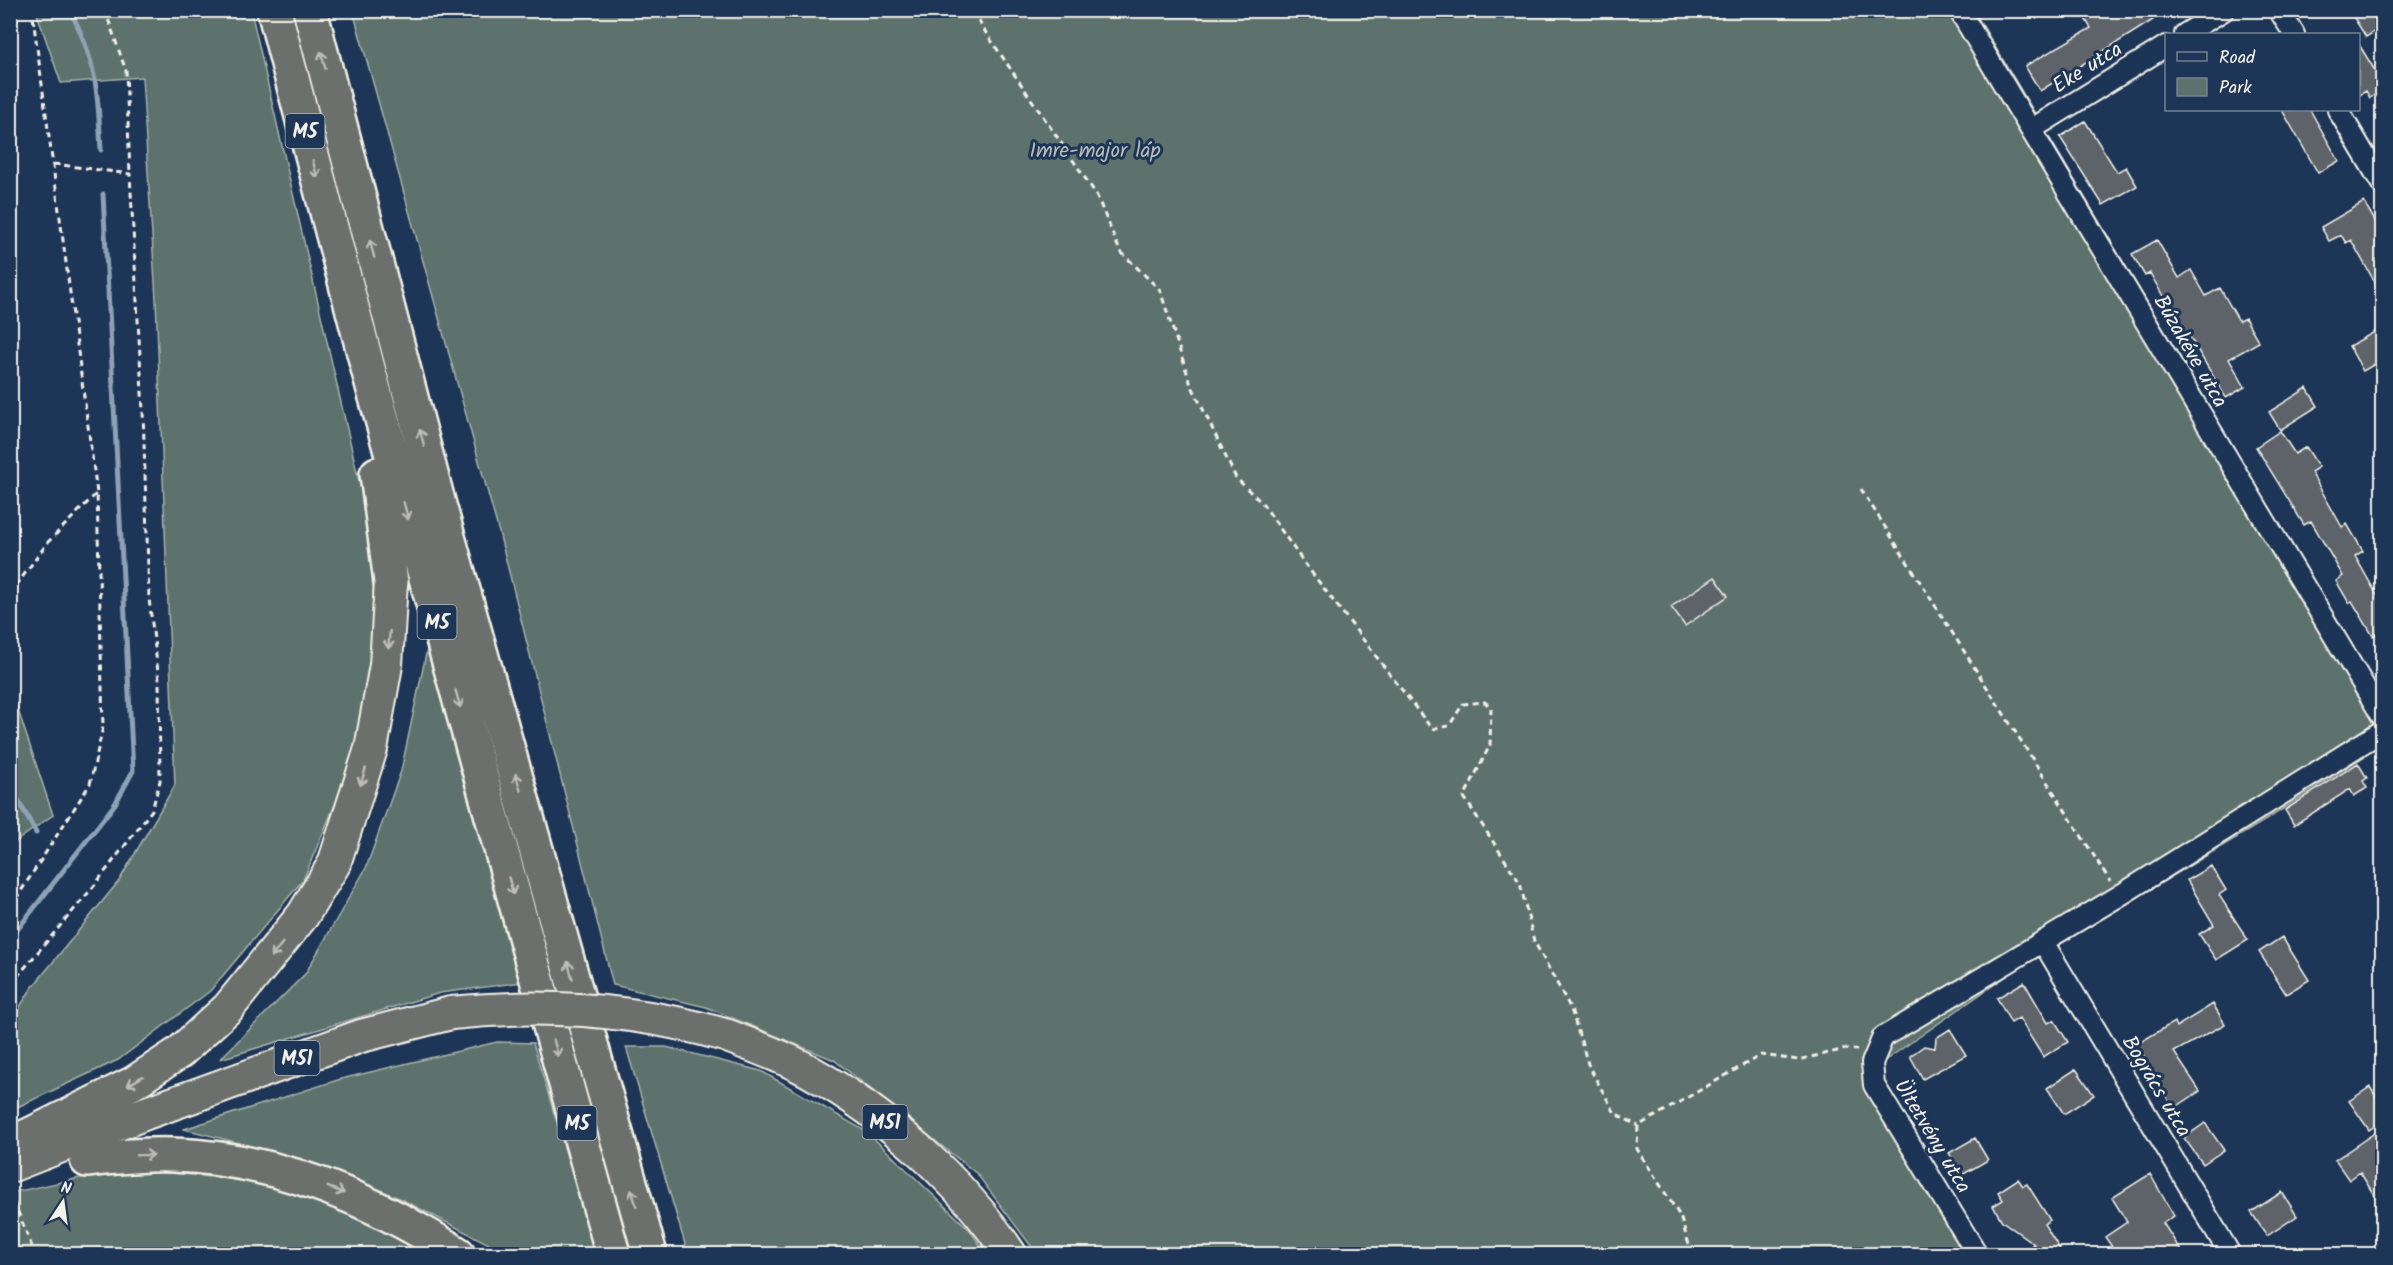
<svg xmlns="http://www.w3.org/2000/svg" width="2393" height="1265" viewBox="0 0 2393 1265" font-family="Kalam,sans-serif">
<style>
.green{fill:#5d726d;stroke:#a8b2aa;stroke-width:1.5}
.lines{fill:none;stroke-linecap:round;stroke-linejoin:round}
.stream{stroke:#8ea2b4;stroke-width:5}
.building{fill:#5d6469;stroke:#f4f1e8;stroke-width:1.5}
.minor-casing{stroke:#f4f1e8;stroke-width:24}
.trunk-casing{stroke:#f4f1e8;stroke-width:36}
.motorway-casing{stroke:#f4f1e8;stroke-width:38}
.path{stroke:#f4f1e8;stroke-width:3;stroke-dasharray:6 4.5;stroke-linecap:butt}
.minor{stroke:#1d3557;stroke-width:20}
.trunk{stroke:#6c706d;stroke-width:32}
.motorway{stroke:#6c706d;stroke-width:33}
.trunk-bridge-casing{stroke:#f4f1e8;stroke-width:36;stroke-linecap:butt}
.trunk-bridge{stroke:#6c706d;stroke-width:32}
.oneway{stroke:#bebdb7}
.labels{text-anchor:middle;stroke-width:6;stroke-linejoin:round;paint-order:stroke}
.shield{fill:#1d3557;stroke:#b4b9bc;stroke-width:1.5}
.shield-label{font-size:20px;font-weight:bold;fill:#f4f1e8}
.street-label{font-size:21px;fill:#f4f1e8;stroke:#1d3557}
.park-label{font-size:21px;fill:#b8beb7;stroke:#1d3557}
</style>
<rect width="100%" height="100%" fill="#1d3557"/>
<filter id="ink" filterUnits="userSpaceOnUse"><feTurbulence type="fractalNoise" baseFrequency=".0167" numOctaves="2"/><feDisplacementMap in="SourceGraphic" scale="12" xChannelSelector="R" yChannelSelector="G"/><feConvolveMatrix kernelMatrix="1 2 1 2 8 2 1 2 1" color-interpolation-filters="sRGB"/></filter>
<g filter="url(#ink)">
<!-- green -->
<path class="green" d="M36,11H251L368,520L376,633L353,762L303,880L210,991L118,1060L11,1110L10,1023L31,989L119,881L175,785L156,299L142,77L61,83Z
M353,11H1974L2382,697V745L2269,818L2011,973L1880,1064L1882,1080L1989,1254H1037L977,1174L834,1060L706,1007L613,985L500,536Z
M429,640L522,982L440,993L220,1059L305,974L366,868L401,771Z
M11,689L53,815L11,845H10Z
M497,1042L533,1043L596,1254H500L489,1244L399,1198L291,1156L184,1129L341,1079Z
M626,1047H666L761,1071L867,1132L970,1230L986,1254H688Z
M152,1171L258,1182L356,1209L440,1254H11L10,1193L94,1175Z"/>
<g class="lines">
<!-- stream -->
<path class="stream" d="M70,10C97,62 98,93 101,150
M10,785L36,833
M10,939L115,804L133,771L103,194
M10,1239L17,1254"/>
</g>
<!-- building -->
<path class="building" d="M2095,10H2147L2153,20L2040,91L2025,66L2091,28L2084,17Z
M2349,10H2382V27L2366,37Z
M2358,43L2382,82V90L2370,98L2366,91L2358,96Z
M2282,110H2310L2339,161L2318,173Z
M2085,121L2117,172L2126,167L2137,186L2103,205L2060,137Z
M2364,202L2382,233V295L2351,240L2346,243L2341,235L2329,241L2321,227Z
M2157,240L2179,278L2191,270L2206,296L2220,288L2239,321L2245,318L2259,342L2229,359L2245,387L2226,398L2187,332L2184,334L2150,273L2145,276L2132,254Z
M2382,328V360L2363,371L2349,346Z
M2307,388L2318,406L2280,430L2269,412Z
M2280,431L2295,454L2306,447L2319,467L2311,472L2342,527L2347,524L2363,551L2355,556L2382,604V631L2373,636L2352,601L2349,603L2336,581L2343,576L2311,521L2304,525L2256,447Z
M1715,577L1728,596L1685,626L1671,607Z
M2358,763L2367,778L2363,781L2367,788L2354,796L2350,789L2294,825L2285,810Z
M2211,866L2226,890L2219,895L2248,940L2216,960L2199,934L2214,925L2187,880Z
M2282,937L2309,980L2286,994L2259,952Z
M2024,982L2048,1023L2054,1020L2068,1042L2043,1057L2019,1018L2011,1023L1997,998Z
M2213,1004L2225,1024L2174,1052L2200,1091L2173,1109L2137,1044L2174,1022L2176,1027Z
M1950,1029L1966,1055L1923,1079L1910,1056L1924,1046L1935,1048L1936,1038Z
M2076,1069L2094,1095L2064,1114L2047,1088Z
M2370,1087L2382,1106V1121L2369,1130L2349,1101Z
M2205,1123L2224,1150L2203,1164L2184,1138Z
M2376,1132L2382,1141V1208L2360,1172L2349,1180L2335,1160Z
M1975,1138L1988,1160L1962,1175L1949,1153Z
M2150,1174L2174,1216L2163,1223L2183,1254H2117L2105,1237L2127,1222L2112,1198Z
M2018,1179L2023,1186L2027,1184L2050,1220L2044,1224L2063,1254H2018L2034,1244L2002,1221L1993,1206L2003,1200L1998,1192Z
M2282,1192L2297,1216L2267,1236L2251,1212Z"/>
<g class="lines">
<defs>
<path id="minor" d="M1959,10L2382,716
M2279,10L2294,34
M2185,34L2224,10
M2338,110L2382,184
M2032,129L2166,46
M2043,942L2230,1254
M1977,1254L1874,1085L1872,1063L1883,1037L2119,896L2382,731"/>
<path id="trunk" d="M725,1035C753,1046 783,1056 809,1071C887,1115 961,1180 1010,1254
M10,1144L133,1083L180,1052L228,1008L303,915L334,864L371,749L386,665L391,582
M10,1166L146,1113L361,1036L451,1013"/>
<path id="motorway" d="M274,10L369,372L613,1254
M310,10L439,505L650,1254
M377,474L391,582
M87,1160C116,1157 145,1154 173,1155C277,1158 372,1199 458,1254"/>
</defs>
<!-- minor casing -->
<use href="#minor" class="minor-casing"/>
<!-- trunk casing -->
<use href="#trunk" class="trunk-casing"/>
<!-- motorway casing -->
<use href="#motorway" class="motorway-casing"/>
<!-- path -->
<path class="path" d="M105,10L126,71L130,174
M975,10L982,27L1096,194L1120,251L1160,290L1190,382L1236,478L1263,504L1302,560L1432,729L1449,726L1463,704L1485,702L1491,708L1490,745L1464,797L1520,883L1534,941L1571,1009L1589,1067L1615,1113L1638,1126
M1861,489L2110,881
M10,594L48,542L97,493
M10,908L90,784L103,727L97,493L32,10
M10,985L94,886L152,810L160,781L159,680L149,599L143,411L130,174L54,164
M14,1202L35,1254
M1692,1254L1680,1216L1637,1149L1638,1126L1761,1055L1798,1060L1846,1049L1857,1050"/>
<!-- minor -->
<use href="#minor" class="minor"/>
<!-- trunk -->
<use href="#trunk" class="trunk"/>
<!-- motorway -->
<use href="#motorway" class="motorway"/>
<defs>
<path id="trunk-bridge" d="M451,1013C544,1003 635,1009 725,1035"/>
</defs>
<!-- trunk-bridge casing -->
<use href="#trunk-bridge" class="trunk-bridge-casing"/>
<!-- trunk-bridge -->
<use href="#trunk-bridge" class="trunk-bridge"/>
</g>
<!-- one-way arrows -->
<defs><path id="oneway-shaft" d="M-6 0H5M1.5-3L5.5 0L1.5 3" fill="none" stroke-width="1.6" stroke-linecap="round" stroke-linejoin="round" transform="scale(1.5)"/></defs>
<g class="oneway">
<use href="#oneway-shaft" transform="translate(323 60) rotate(-105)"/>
<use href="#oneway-shaft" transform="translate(315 169) rotate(75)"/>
<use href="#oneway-shaft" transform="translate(372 249) rotate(-105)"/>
<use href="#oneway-shaft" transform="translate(422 438) rotate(-105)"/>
<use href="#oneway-shaft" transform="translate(406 511) rotate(75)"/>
<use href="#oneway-shaft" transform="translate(389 640) rotate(95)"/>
<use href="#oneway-shaft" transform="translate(458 699) rotate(74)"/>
<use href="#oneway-shaft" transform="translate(363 777) rotate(107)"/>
<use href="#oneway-shaft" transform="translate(518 782) rotate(-106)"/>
<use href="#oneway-shaft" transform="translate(511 886) rotate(74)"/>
<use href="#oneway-shaft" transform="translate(277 950) rotate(127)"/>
<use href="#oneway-shaft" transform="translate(570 970) rotate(-106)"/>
<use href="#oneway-shaft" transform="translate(556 1048) rotate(74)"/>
<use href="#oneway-shaft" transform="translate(135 1081) rotate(149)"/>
<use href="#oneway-shaft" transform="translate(145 1155) rotate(-1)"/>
<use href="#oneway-shaft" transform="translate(336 1190) rotate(21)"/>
<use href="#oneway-shaft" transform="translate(634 1198) rotate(-106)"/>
</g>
</g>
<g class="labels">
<!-- shield labels -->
<g class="shield">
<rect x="285.5" y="114" width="39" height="34" rx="4.5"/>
<rect x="417.5" y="605" width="39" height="34" rx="4.5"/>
<rect x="274.5" y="1041" width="45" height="34" rx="4.5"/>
<rect x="862.5" y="1105" width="45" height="34" rx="4.5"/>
<rect x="557.5" y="1106" width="39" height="34" rx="4.5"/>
</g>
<g class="shield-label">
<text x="305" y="138">M5</text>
<text x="437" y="629">M5</text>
<text x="297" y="1065">M51</text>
<text x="885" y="1129">M51</text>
<text x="577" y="1130">M5</text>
</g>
<!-- street labels -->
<g class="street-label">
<text transform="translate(2087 67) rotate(-32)" y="7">Eke utca</text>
<text transform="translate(2191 351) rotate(60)" y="7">Búzakéve utca</text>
<text transform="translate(2157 1086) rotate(59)" y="7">Bogrács utca</text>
<text transform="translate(1933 1136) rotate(59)" y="7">Ültetvény utca</text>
</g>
<!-- park labels -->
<g class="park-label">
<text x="1095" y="157">Imre-major láp</text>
</g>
</g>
<!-- margin -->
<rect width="2393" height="1265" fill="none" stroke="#1d3557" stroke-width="36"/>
<rect x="18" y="18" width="2357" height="1229" fill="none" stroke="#f4f1e8" stroke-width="2" filter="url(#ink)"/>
<!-- legend -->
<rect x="2165" y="33" width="195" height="78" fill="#1d3557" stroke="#738091" stroke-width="1.5"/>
<rect x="2177" y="52" width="30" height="9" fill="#1d3557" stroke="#738091" stroke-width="1.5"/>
<text x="2219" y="63" font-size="18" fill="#f4f1e8">Road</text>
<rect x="2177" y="78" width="30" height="18" fill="#5d726d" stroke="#738091" stroke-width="1.5"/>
<text x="2219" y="93" font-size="18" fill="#f4f1e8">Park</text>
<!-- north arrow -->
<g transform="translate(63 1202) rotate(13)" stroke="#1d3557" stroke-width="4.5" paint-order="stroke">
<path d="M0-4.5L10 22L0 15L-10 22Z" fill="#f4f1e8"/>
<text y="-9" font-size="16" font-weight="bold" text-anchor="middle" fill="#f4f1e8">N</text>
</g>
</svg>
